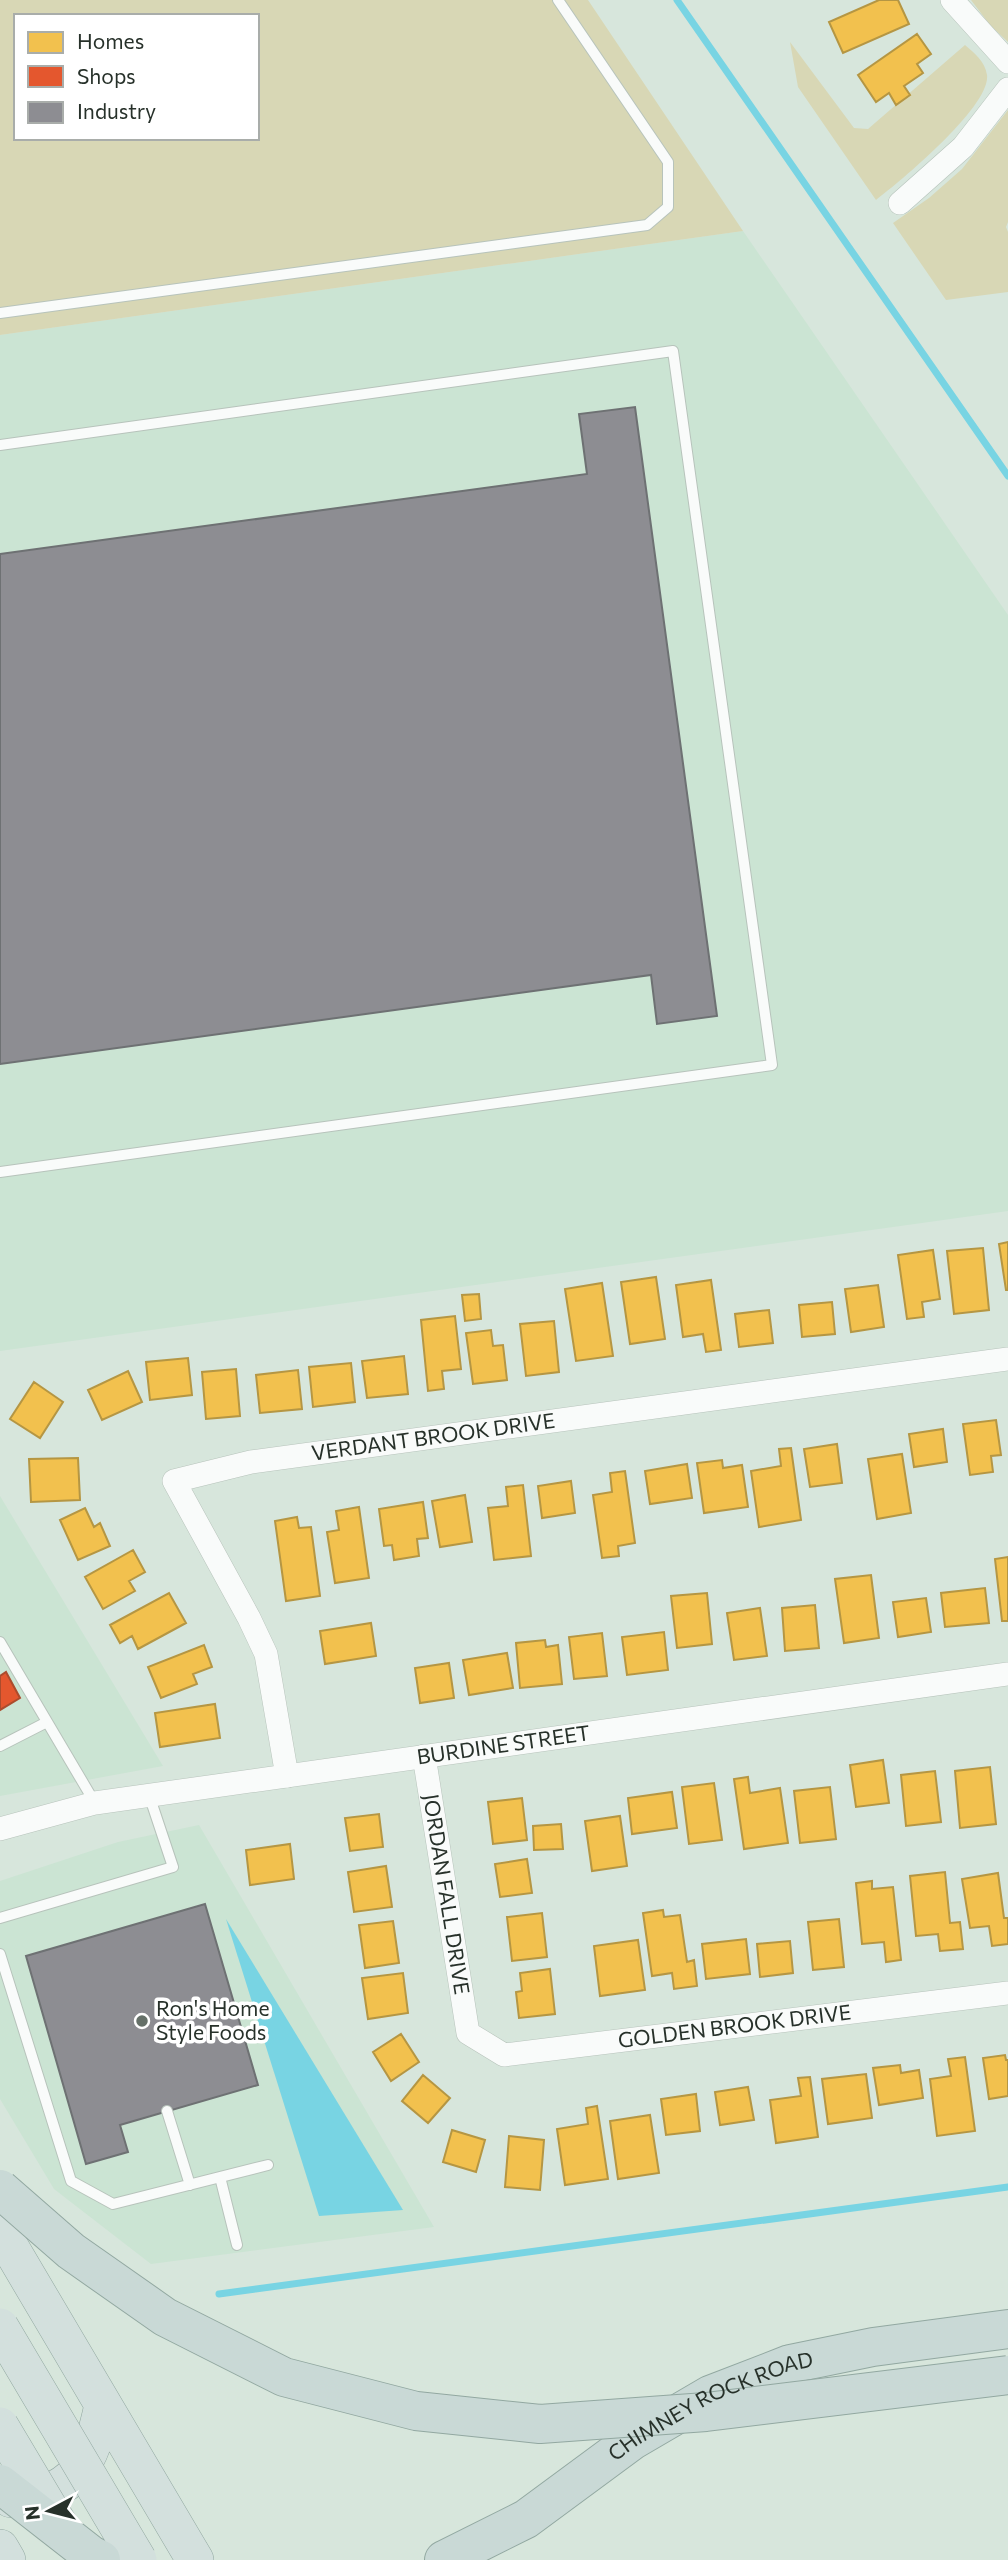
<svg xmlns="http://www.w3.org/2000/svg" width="1008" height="2560" viewBox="0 0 1008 2560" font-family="Commissioner,sans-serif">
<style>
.built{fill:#cbe4d3}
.green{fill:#d8d7b5;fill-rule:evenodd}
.water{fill:#78d4e3}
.homes{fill:#f2c14e;stroke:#b59643;stroke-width:2}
.shops{fill:#e4572e;stroke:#ab4c2d;stroke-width:2}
.industry{fill:#8d8d92;stroke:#6e7173;stroke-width:2}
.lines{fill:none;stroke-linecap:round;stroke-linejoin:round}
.stream{stroke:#78d4e3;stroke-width:7}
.service-casing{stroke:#b7c3bb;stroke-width:12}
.minor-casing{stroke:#b7c3bb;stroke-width:24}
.trunk-casing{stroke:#92a8a1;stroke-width:38}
.motorway-casing{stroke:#92a8a1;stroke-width:40}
.service{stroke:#f9fbfa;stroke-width:10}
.minor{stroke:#f9fbfa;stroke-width:23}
.trunk{stroke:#d3e0dd;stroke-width:37}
.motorway{stroke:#c9d9d6;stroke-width:38}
.trunk-bridge-casing{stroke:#92a8a1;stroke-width:38;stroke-linecap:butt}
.motorway-bridge-casing{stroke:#92a8a1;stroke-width:40;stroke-linecap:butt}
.trunk-bridge{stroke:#d3e0dd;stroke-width:37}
.motorway-bridge{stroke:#c9d9d6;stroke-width:38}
.poi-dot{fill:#657068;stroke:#fff;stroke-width:2.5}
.labels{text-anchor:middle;stroke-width:7;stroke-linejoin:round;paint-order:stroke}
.street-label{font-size:21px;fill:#27312a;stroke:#fff}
.poi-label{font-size:21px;fill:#27312a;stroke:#fff;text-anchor:start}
</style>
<rect width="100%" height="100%" fill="#d7e6dc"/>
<!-- built -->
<path class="built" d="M743,231L1008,615V1211L0,1351V335Z
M0,1496L163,1766L0,1796Z
M199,1825L434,2227L151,2264L54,2189L0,2099V1881L118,1842Z"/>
<!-- green -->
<path class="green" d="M0,0H588L743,231L0,335ZM16,16H257V138H16Z
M971,0H1008V42L990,25Z
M790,42L854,128L868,129L965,45C974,53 985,61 987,75C991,106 901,181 876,200L798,87Z
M1008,110V222L1006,227L1008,232V292L946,300L893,223L929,198L962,169Z"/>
<!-- water -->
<path class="water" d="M226,1919L403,2210L319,2216Z"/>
<!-- homes -->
<path class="homes" d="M879,0H898L909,24L843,53L829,22Z
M917,34L931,54L917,64L923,73L904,86L910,95L896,105L889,93L876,102L858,75Z
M1008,1242V1290H1006L999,1244Z
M983,1248L989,1310L954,1314L947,1251Z
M933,1250L940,1299L922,1302L924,1317L907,1319L898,1255Z
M656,1277L665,1339L630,1344L621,1282Z
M711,1280L721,1350L706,1352L703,1334L683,1337L676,1285Z
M602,1283L613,1356L576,1361L565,1289Z
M878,1285L884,1327L851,1332L845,1289Z
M479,1294L481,1319L465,1321L462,1295Z
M832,1302L835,1334L802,1337L799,1305Z
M769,1310L773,1343L739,1347L735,1314Z
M455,1316L461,1369L442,1371L444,1389L428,1391L421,1320Z
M554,1321L559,1372L526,1376L520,1324Z
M491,1330L493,1346L503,1345L507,1380L473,1384L466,1333Z
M404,1356L408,1394L367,1398L362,1361Z
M188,1358L192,1395L150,1400L146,1362Z
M351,1363L355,1402L313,1407L309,1367Z
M236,1369L240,1416L206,1419L202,1372Z
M298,1370L302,1409L260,1413L256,1375Z
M128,1371L142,1402L102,1420L88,1390Z
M34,1382L63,1402L40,1438L10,1419Z
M996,1420L1001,1455L991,1456L993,1472L970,1475L963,1424Z
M943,1429L947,1462L914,1467L909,1434Z
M837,1444L842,1483L810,1487L804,1449Z
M791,1448L801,1520L759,1527L751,1471L781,1466L779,1449Z
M902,1454L911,1513L877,1519L868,1459Z
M78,1458L80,1500L31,1502L29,1459Z
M722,1460L723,1468L742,1465L748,1507L704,1513L697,1463Z
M687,1464L692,1498L650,1504L645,1471Z
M625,1471L635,1543L618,1546L619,1556L602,1558L593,1495L612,1492L610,1473Z
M571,1481L575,1513L542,1518L538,1486Z
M523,1485L531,1556L494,1560L488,1508L508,1506L506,1487Z
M465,1495L472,1542L440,1547L432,1501Z
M423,1502L428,1538L417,1539L419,1556L394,1560L392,1545L384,1546L379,1509Z
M359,1507L369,1578L335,1583L327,1532L339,1530L336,1511Z
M85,1508L94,1527L100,1523L110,1546L78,1560L60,1520Z
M297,1517L299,1528L311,1527L320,1596L286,1601L275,1521Z
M133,1550L145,1572L129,1581L135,1591L103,1609L85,1577Z
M1008,1557V1621H1002L995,1559Z
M871,1575L879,1638L844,1643L835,1579Z
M985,1588L989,1623L945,1627L941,1593Z
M169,1593L186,1623L138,1649L132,1636L120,1643L110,1625Z
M707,1593L712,1644L677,1648L671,1596Z
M926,1598L931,1632L898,1637L893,1602Z
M815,1605L819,1648L785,1651L782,1608Z
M760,1608L767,1656L734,1660L727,1613Z
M371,1623L376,1656L325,1664L320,1631Z
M664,1632L668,1670L627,1675L622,1637Z
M602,1633L607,1676L574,1679L569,1637Z
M545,1640L546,1647L558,1645L562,1684L520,1688L516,1643Z
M204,1645L212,1667L193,1674L197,1684L161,1698L148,1667Z
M507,1653L513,1688L469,1695L463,1660Z
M449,1663L454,1698L420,1703L415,1668Z
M215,1704L220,1738L160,1747L155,1713Z
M883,1760L889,1803L856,1807L850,1765Z
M990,1767L996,1824L960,1828L955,1771Z
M935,1771L941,1822L906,1826L901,1775Z
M748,1777L750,1793L780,1788L788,1843L744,1849L734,1779Z
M714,1783L722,1840L689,1844L682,1787Z
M830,1787L836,1839L800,1843L794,1791Z
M672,1792L677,1828L632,1834L628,1798Z
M522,1798L527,1840L493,1844L488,1802Z
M379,1814L383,1847L350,1851L345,1818Z
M620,1816L627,1866L592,1871L585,1821Z
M561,1824L563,1849L534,1850L533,1826Z
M290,1844L294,1879L250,1885L246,1850Z
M527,1859L532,1893L500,1897L495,1864Z
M386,1866L392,1907L354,1912L348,1872Z
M945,1872L950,1923L960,1922L963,1949L940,1951L938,1934L916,1936L910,1876Z
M998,1873L1004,1918H1008V1944L992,1946L989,1926L970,1928L962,1879Z
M872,1881V1889L893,1887L901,1960L886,1962L884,1942L862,1944L856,1883Z
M663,1910L664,1917L680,1915L687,1962L694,1960L697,1986L674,1989L672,1973L652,1976L643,1913Z
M542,1913L547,1957L512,1961L507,1917Z
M839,1919L844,1967L813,1970L808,1922Z
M393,1921L399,1963L365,1968L359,1925Z
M746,1939L750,1974L706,1979L702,1944Z
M638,1940L645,1990L600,1996L594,1946Z
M790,1941L793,1973L760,1977L757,1944Z
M550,1969L555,2014L519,2018L516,1992L522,1991L520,1973Z
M403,1973L408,2013L368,2019L362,1978Z
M401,2034L419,2062L391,2081L373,2052Z
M1005,2055L1006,2060H1008V2096L989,2099L983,2058Z
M965,2057L975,2131L937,2136L930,2079L951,2076L948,2059Z
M900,2065L901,2073L919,2070L923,2098L879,2105L873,2068Z
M866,2074L872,2118L828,2124L822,2079Z
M423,2075L450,2098L428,2123L402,2101Z
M810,2077L818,2137L776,2143L770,2100L801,2096L798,2078Z
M748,2087L754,2120L720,2125L715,2092Z
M696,2094L700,2131L666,2135L661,2099Z
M597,2106L608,2179L565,2185L557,2129L588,2124L586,2108Z
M650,2115L659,2173L618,2179L610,2121Z
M452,2130L485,2140L476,2172L443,2162Z
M509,2136L544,2140L540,2190L505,2187Z"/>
<!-- shops -->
<path class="shops" d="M6,1672L20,1698L0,1710V1676Z"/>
<!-- industry -->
<path class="industry" d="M635,407L717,1016L657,1024L651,975L0,1064V554L587,474L579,414Z
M205,1904L258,2085L120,2125L128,2152L86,2164L26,1956Z"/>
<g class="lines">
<!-- stream -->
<path class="stream" d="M677,0L1008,476
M219,2294L1008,2187"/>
<defs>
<path id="service" d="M0,313L647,225L668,207V162L558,0
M0,445L673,351L772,1065L0,1172
M0,1642L95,1803
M0,1746L47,1722
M0,1918L173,1867L149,1795
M0,1954L71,2181L113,2204L268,2165
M167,2111L190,2185
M220,2177L237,2245"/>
<g id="minor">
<path d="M952,0L1008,62"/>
<path d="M900,203L963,147L1008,89"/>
<path id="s1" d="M424,1756L468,2033L504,2055L1008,1993"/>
<path id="s2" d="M287,1776L266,1654L249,1618L174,1481L251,1462L1008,1359"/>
<path id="s3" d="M0,1829L95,1803L1008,1674"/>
</g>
<path id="trunk" d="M0,2230L195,2560
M11,2499C76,2496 91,2462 103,2405
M0,2548L7,2560"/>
<g id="motorway">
<path id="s4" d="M444,2560L526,2519L633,2440L710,2395L790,2364L873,2347L1008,2329"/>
</g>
</defs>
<!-- service casing -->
<use href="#service" class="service-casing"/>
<!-- minor casing -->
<use href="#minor" class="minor-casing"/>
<!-- trunk casing -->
<use href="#trunk" class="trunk-casing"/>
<!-- motorway casing -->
<use href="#motorway" class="motorway-casing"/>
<!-- service -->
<use href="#service" class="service"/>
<!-- minor -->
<use href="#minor" class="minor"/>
<!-- trunk -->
<use href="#trunk" class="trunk"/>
<!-- motorway -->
<use href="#motorway" class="motorway"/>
<defs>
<path id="trunk-bridge" d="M0,2327L138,2560
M0,2426L62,2530"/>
<path id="motorway-bridge" d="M0,2189L71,2251L165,2317L284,2377L416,2411L540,2424L706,2412L1008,2375
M0,2484L91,2555L101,2560"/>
</defs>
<!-- trunk-bridge casing -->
<use href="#trunk-bridge" class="trunk-bridge-casing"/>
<!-- motorway-bridge casing -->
<use href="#motorway-bridge" class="motorway-bridge-casing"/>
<!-- trunk-bridge -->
<use href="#trunk-bridge" class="trunk-bridge"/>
<!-- motorway-bridge -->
<use href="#motorway-bridge" class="motorway-bridge"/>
</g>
<!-- markers -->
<circle class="poi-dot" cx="142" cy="2021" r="7"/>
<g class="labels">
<!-- street labels -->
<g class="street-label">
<text dy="7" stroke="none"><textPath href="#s2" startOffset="583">VERDANT BROOK DRIVE</textPath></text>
<text dy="7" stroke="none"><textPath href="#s3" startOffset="511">BURDINE STREET</textPath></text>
<text dy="7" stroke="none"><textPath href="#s1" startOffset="140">JORDAN FALL DRIVE</textPath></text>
<text dy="7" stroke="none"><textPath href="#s1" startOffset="555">GOLDEN BROOK DRIVE</textPath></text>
<text dy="7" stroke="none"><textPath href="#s4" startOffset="310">CHIMNEY ROCK ROAD</textPath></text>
</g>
<!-- poi labels -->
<g class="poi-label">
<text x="156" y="2016">Ron's Home<tspan x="156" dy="24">Style Foods</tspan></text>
</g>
</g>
<!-- legend -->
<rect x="14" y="14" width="245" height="126" fill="#ffffff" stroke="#a9adaa" stroke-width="2"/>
<rect x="28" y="32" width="35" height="21" fill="#f2c14e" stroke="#a9adaa" stroke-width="2"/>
<text x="77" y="49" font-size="21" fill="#27312a">Homes</text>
<rect x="28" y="66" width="35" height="21" fill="#e4572e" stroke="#a9adaa" stroke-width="2"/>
<text x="77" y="84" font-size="21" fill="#27312a">Shops</text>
<rect x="28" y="102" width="35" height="21" fill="#8d8d92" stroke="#a9adaa" stroke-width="2"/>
<text x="77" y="119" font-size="21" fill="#27312a">Industry</text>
<!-- north arrow -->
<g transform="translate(49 2511) rotate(263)" stroke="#ffffff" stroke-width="5" paint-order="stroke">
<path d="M0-5L12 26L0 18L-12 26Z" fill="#27312a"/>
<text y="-10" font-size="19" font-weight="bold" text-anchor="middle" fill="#27312a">N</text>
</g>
</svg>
